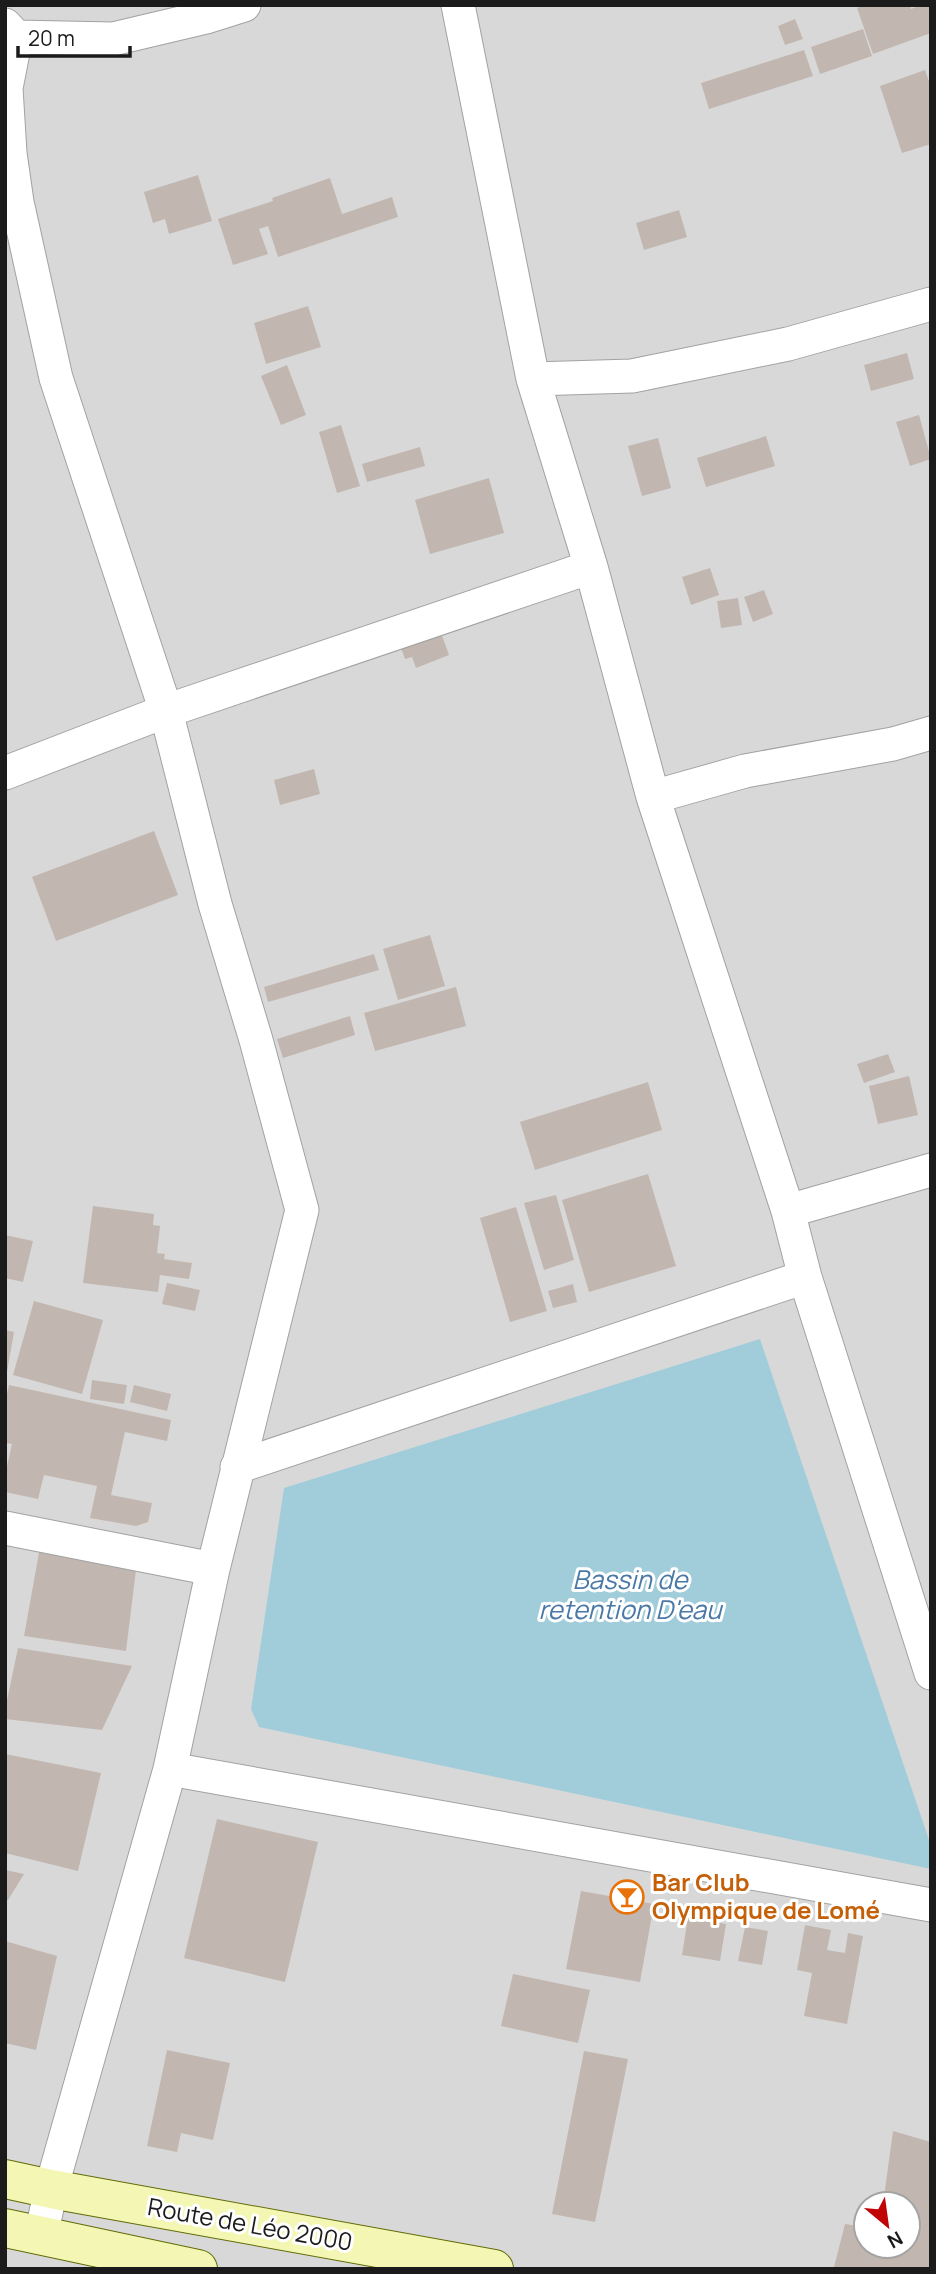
<svg xmlns="http://www.w3.org/2000/svg" width="936" height="2274" viewBox="0 0 936 2274" font-family="Manrope,sans-serif">
<style>
.residential{fill:#d9d8d8;fill-rule:evenodd}
.water{fill:#a1cdda}
.building{fill:#c1b7b0}
.lines{fill:none;stroke-linecap:round;stroke-linejoin:round}
.street-casing{stroke:#a2a2a2;stroke-width:35}
.secondary-casing{stroke:#626c07;stroke-width:40}
.street{stroke:#fff;stroke-width:33}
.secondary{stroke:#f4f7b3;stroke-width:38}
.labels{text-anchor:middle;stroke-width:6;stroke-linejoin:round;paint-order:stroke}
.food-label{font-size:24px;font-weight:bold;fill:#c56008;stroke:#fff;text-anchor:start}
.street-label{font-size:24px;fill:#1b1b1b;stroke:#fff}
.water-label{font-size:26px;font-style:italic;fill:#4a79a7;stroke:#fff}
</style>
<rect width="100%" height="100%" fill="#ece8e0"/>
<!-- residential -->
<path class="residential" d="M5,5H931V2269H5ZM866,2204H908V2246H866Z"/>
<!-- water -->
<path class="water" d="M760,1339L931,1846V1869L259,1727L251,1709L284,1488Z"/>
<!-- building -->
<path class="building" d="M865,5H910L911,9L921,5H931V33L873,54L857,8Z
M795,19L803,39L785,45L778,26Z
M863,29L872,56L820,74L811,47Z
M804,50L813,76L709,109L701,83Z
M925,70L931,87V144L902,153L880,86Z
M198,175L212,221L169,234L165,219L153,223L144,192Z
M330,178L342,214L392,197L398,217L278,257L268,226L259,229L268,254L233,265L218,219L273,201L272,198Z
M679,210L687,237L644,250L636,223Z
M308,306L321,347L266,364L254,323Z
M907,353L914,379L871,391L864,365Z
M287,365L306,415L281,425L261,376Z
M919,415L931,459L910,466L896,422Z
M341,425L360,486L337,493L319,432Z
M766,436L775,466L706,487L697,458Z
M658,438L671,488L642,496L628,446Z
M420,447L425,466L367,482L362,464Z
M489,478L504,533L430,554L415,500Z
M710,568L719,595L691,605L682,577Z
M764,590L773,614L753,622L744,597Z
M738,598L742,625L721,628L717,601Z
M441,633L449,655L416,668L412,657L405,659L401,648Z
M314,769L320,794L280,805L274,780Z
M154,831L178,895L56,941L32,877Z
M430,935L445,986L398,1000L383,949Z
M374,954L379,970L268,1002L264,987Z
M456,987L466,1026L375,1051L364,1013Z
M350,1016L355,1035L283,1058L277,1039Z
M888,1054L895,1072L864,1083L857,1064Z
M909,1076L918,1115L878,1124L869,1086Z
M648,1082L662,1130L535,1170L520,1122Z
M648,1174L676,1266L589,1292L562,1200Z
M556,1195L574,1260L544,1270L524,1203Z
M93,1206L154,1214L153,1225L160,1226L157,1253L165,1254L164,1259L192,1263L189,1279L160,1275L158,1292L83,1283Z
M516,1207L547,1311L510,1322L480,1218Z
M5,1235L33,1241L23,1282L5,1278Z
M167,1283L200,1290L195,1311L162,1304Z
M573,1284L577,1302L553,1308L548,1291Z
M34,1301L103,1320L82,1394L13,1375Z
M5,1330L14,1332L7,1372L5,1371Z
M92,1380L127,1385L124,1404L90,1399Z
M9,1385L171,1420L167,1441L125,1432L111,1495L152,1503L148,1522L136,1526L90,1518L97,1486L44,1475L38,1499L5,1492V1466H7L12,1444L5,1443V1403Z
M134,1385L171,1394L167,1411L130,1402Z
M42,1536L137,1562L126,1651L24,1636Z
M18,1648L132,1666L102,1730L5,1719V1710Z
M5,1754L101,1773L78,1871L5,1853Z
M217,1819L318,1842L285,1982L184,1958Z
M5,1870L24,1874L8,1900L5,1899Z
M581,1891L654,1904L640,1982L566,1969Z
M688,1917L726,1924L720,1961L682,1955Z
M805,1925L831,1930L827,1950L845,1953L848,1933L863,1936L847,2024L804,2016L812,1973L797,1970Z
M745,1927L768,1931L762,1965L738,1961Z
M5,1941L57,1956L36,2050L5,2043Z
M513,1974L590,1990L578,2043L501,2026Z
M167,2050L230,2063L213,2140L181,2133L177,2152L147,2146Z
M584,2051L628,2059L595,2222L552,2214Z
M893,2131L931,2142V2269H844L834,2267L845,2224L866,2227V2246H908V2204H883Z"/>
<g class="lines">
<defs>
<path id="street" d="M458,5L533,379L591,567L653,797L788,1211L805,1277L931,1673
M5,25L16,37L113,39L206,17L244,5
M16,37L6,88L10,153L17,202L56,378L166,711L215,904L256,1040L302,1210L213,1569L170,1769L51,2189L41,2236
M533,379L632,376L788,344L931,304
M5,773L166,711L591,567
M653,797L745,771L893,744L931,733
M788,1211L931,1170
M237,1467L805,1277
M5,1528L213,1569
M170,1769L931,1905"/>
<path id="secondary" d="M5,2179L51,2189L494,2269
M5,2228L198,2269"/>
</defs>
<!-- street casing -->
<use href="#street" class="street-casing"/>
<!-- secondary casing -->
<use href="#secondary" class="secondary-casing"/>
<!-- street -->
<use href="#street" class="street"/>
<!-- secondary -->
<use href="#secondary" class="secondary"/>
</g>
<!-- icons -->
<defs>
<symbol id="bar-ring" viewBox="-11 -11 22 22"><circle r="9.5" fill="#fff" stroke="#e8710a" stroke-width="1.5"/><path d="M-6-5H6L.8 .8V4.5H3.5V6h-7V4.5H-.8V.8Z" fill="#e8710a"/></symbol>
</defs>
<g fill-rule="evenodd">
<use href="#bar-ring" x="608" y="1878" width="38" height="38"/>
</g>
<g class="labels">
<!-- food labels -->
<g class="food-label">
<text x="652" y="1891">Bar Club<tspan x="652" dy="28">Olympique de Lomé</tspan></text>
</g>
<!-- street labels -->
<g class="street-label">
<text transform="translate(250 2225) rotate(10)" y="8">Route de Léo 2000</text>
</g>
<!-- water labels -->
<g class="water-label">
<text x="630" y="1589">Bassin de<tspan x="630" dy="30">retention D'eau</tspan></text>
</g>
</g>
<!-- border -->
<rect width="936" height="2274" fill="none" stroke="#1b1b1b" stroke-width="14"/>
<!-- north arrow -->
<g transform="translate(887 2225) rotate(151)"><circle r="33" fill="#ffffff" stroke="#a4a4a4" stroke-width="2"/>
<path d="M0-5L12 26L0 18L-12 26Z" fill="#c10405"/>
<text y="-10" font-size="19" font-weight="bold" text-anchor="middle" fill="#1b1b1b">N</text>
</g>
<!-- scale -->
<path d="M18 46v10h112v-10" fill="none" stroke="#1b1b1b" stroke-width="3.5"/>
<text x="28" y="46" font-size="21" fill="#1b1b1b" stroke="#ffffff" stroke-width="5" paint-order="stroke">20 m</text>
</svg>
